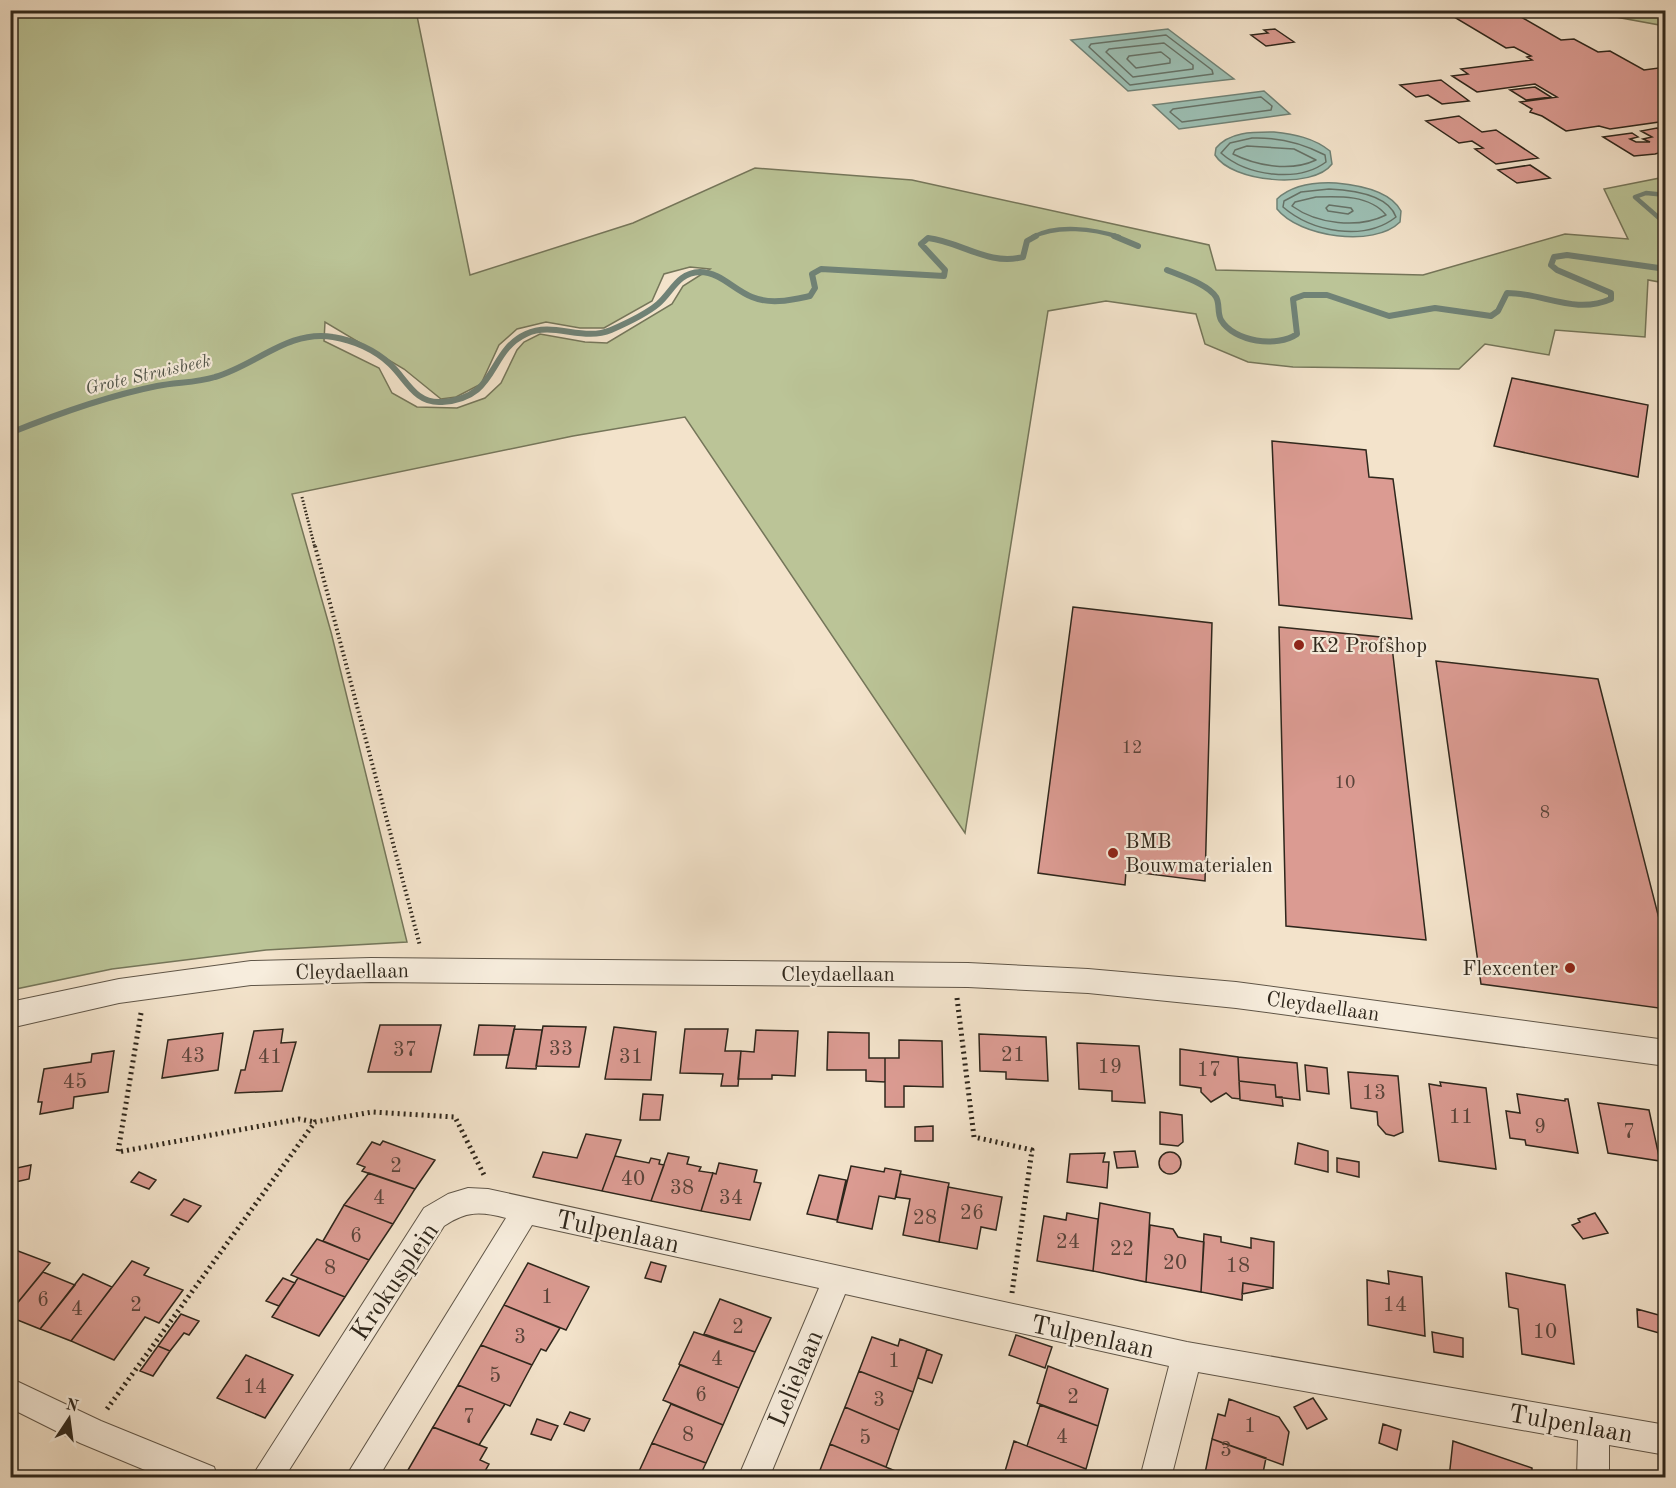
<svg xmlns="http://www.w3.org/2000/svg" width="1676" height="1488" viewBox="0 0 1676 1488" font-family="'Old Standard TT',serif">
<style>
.green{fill:#bbc497;stroke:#75765a;stroke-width:1.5;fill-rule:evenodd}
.water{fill:#9cbeb2;stroke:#708276;stroke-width:1.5}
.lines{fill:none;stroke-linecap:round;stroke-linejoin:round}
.shore{stroke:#667267;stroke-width:1.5}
.stream-far1{stroke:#708276;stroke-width:4.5}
.stream{stroke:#708276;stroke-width:6}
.building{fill:#db9b92;stroke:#2f271c;stroke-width:1.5}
.minor-casing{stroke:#605648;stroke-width:2}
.tertiary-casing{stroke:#605648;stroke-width:2}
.path-far2{stroke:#2f271c;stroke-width:3;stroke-dasharray:1.5 2;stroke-linecap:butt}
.path-far1{stroke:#2f271c;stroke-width:4;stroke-dasharray:1.5 3;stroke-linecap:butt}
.path{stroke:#2f271c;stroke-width:5;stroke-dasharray:2 4;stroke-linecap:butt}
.minor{fill:#f7eddd;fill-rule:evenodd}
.tertiary{fill:#f7eddd;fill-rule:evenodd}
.poi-dot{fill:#8f2418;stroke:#f7eddd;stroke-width:2}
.labels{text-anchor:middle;stroke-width:4.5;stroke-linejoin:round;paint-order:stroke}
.far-water-label{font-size:18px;font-style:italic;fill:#505449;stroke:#f7eddd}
.number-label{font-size:18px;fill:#5a443a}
.poi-label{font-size:21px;fill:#2f271c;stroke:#f7eddd;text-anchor:start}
.street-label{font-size:21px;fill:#2f271c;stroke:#f7eddd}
.near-number-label{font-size:21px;fill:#5a443a}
.near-street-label{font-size:26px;fill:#2f271c;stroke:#f7eddd}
</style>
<rect width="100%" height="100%" fill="#f3e3cb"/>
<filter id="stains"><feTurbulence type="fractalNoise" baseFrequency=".00333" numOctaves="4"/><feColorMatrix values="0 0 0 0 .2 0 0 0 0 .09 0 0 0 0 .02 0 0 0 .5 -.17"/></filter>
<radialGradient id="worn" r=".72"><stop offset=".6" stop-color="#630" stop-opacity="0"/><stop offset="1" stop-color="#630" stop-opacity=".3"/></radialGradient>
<!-- green -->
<path class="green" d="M11,10L416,11L470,275L633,223L755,168L912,180L1209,245L1216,270L1423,275L1565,234L1628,239L1604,189L1665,177V283L1648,280L1645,337L1555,330L1549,355L1485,344L1459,369L1293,367L1248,362L1205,344L1196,314L1106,301L1048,311L965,833L685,417L573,436L292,494L331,632L407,942L266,950L112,969L11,990ZM690,267L710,269L683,286L672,304L607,343L585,342L540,334L524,342L517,350L501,383L485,398L457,408L417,407L392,393L379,368L324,341L325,322L404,369L441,399L456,397L481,384L499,345L517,329L546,322L580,328H604L652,301L664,274Z
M1583,11H1665V26Z"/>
<!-- water -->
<path class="water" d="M1168,29L1234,79L1128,91L1071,40Z
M1264,91L1290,114L1179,129L1153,105Z
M1274,132C1294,134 1314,138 1330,151L1332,164C1313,190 1231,182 1215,155L1216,148C1230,131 1255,132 1274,132Z
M1336,183C1358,185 1390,190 1401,211L1400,222C1374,248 1299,237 1277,209V199C1293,184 1315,182 1336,183Z"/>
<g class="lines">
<!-- shore -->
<path class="shore" d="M1166,35L1212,70L1213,74L1130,85L1089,47L1091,44Z
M1164,43L1193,65V69L1133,77L1106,52L1109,49Z
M1161,52L1170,59V63L1136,68L1127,59L1129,56Z
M1261,97L1272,106L1271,110L1182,122L1170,112L1173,109Z
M1252,138C1279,137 1302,143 1325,155L1326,162C1298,183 1247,176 1221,153L1230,143Z
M1247,146L1294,149L1316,160C1291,172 1257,166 1233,154L1235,150Z
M1329,189C1350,190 1388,194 1396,217C1364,242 1312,232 1283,207L1284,201L1301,192Z
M1316,197C1339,196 1370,195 1386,215C1358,229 1317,224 1292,206L1295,202Z
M1329,205L1351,208L1353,211L1348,214L1328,211L1326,208Z"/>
<!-- stream-far1 -->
<path class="stream-far1" d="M1666,195L1646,193L1635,197L1666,224
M1033,237C1057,224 1094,229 1119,237"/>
<!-- stream -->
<path class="stream" d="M1114,236L1138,246
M1167,270C1181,276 1208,284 1216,297C1220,303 1217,313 1221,320C1234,342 1277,348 1297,334L1293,299L1304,295H1327L1389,316L1435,308L1491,316L1498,311L1507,293C1544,293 1575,315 1611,299V293L1557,270L1551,265L1554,257L1567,255L1666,269
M10,433C57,414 107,396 157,386C176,382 196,383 215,377C255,366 289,329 333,337C353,340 375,350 390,364C407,380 415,404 442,402C499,398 487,352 526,334C553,321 583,342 611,330C627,323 645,315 658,304C673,291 677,273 700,272C720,272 734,290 752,297C771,305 791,300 810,296L815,288L812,274L821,269L944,276L945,270L921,244L928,238C962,242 988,266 1023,257L1027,241L1036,236"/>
</g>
<!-- building -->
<path class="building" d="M1480,10H1509L1561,40L1574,39L1598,52L1610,51L1644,70L1666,67V121L1610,129L1599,126L1566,131L1542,116L1530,112L1532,109L1520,102L1557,97L1535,84L1477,92L1452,76L1468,74L1461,69L1532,60L1527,57L1531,56L1514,47L1506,48L1449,14Z
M1275,29L1294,42L1266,46L1251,35L1268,33L1264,30Z
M1441,80L1469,101L1442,104L1428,95L1416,97L1400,85Z
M1535,87L1551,97L1526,100L1510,90Z
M1459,116L1482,132L1496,130L1538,158L1496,164L1475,149L1483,148L1472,141L1459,143L1426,121Z
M1657,128L1666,133V151L1655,154L1634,156L1603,137L1632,133L1638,137L1630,139L1636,142H1650L1643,139L1652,137L1641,131Z
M1530,165L1550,178L1517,183L1498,170Z
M1512,378L1648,405L1638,477L1494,446Z
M1272,441L1366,450L1369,477L1393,479L1412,619L1279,605Z
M1073,607L1212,623L1205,881L1126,871L1125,885L1038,873Z
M1279,627L1391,638L1426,940L1286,926Z
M1436,661L1598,679L1666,946V1009L1481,984Z
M380,1025H441L431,1072H368Z
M479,1025L515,1026L509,1055H474Z
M543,1026L586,1027L579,1067L536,1066Z
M614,1027L656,1032L651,1080L605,1079Z
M283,1029L281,1043L296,1042L282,1091L235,1093L241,1070H245L254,1031Z
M514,1029L542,1030L536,1069L506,1068Z
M685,1029H728L725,1051H741L738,1086H721L723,1074L680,1073Z
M756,1030L798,1031L795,1076L772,1075V1079H738L741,1051L754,1052Z
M828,1032L869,1033V1058H885V1082L866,1081V1070H827Z
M223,1033L218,1070L162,1078L168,1040Z
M979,1034L1046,1037L1048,1081L1006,1079V1072L980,1071Z
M899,1040L942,1041L943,1087L904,1086V1107H885V1058H899Z
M1077,1043L1139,1046L1145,1103L1112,1101V1091L1079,1089Z
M1180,1049L1238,1057L1240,1099L1232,1098L1226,1093L1211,1102L1201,1092V1088L1180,1085Z
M114,1051L108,1092L74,1097L73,1108L40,1114L42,1102H38L44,1069L91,1062L92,1054Z
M1238,1057L1297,1063L1300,1100L1276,1097L1275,1085L1239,1081Z
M1305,1065L1327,1068L1329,1094L1307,1091Z
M1348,1072L1398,1076L1403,1132L1394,1136L1386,1134L1378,1125L1377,1112L1351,1108Z
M1239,1081L1275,1085L1276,1097H1282L1283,1106L1240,1100Z
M1440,1082L1486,1088L1496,1169L1439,1161L1429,1084L1441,1086Z
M643,1094L663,1095L660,1120H640Z
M1517,1094L1565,1101V1099H1568L1578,1153L1526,1145L1525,1140L1510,1138L1506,1111L1520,1113Z
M1598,1103L1649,1110L1660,1161L1608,1153Z
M1160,1112L1182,1115L1183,1142L1178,1146L1160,1144Z
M933,1126V1141H915V1127Z
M586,1134L621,1140L602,1191L533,1177L543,1152L577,1158Z
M383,1141L435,1160L415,1189L362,1171L365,1167L357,1164L372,1142L380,1145Z
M1298,1143L1328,1151V1172L1295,1164Z
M1135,1151L1138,1167L1117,1168L1114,1152Z
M1159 1163a11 11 0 1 1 22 0a11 11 0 1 1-22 0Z
M668,1153L689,1157L687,1164L701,1167L699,1171L713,1173L701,1211L651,1201Z
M1105,1153L1103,1162H1109L1107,1188L1067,1182L1070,1154Z
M615,1156L649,1163L651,1158L660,1160L659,1164L664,1165L651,1201L602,1191Z
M1337,1158L1359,1162V1177L1337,1172Z
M719,1163L757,1170L754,1182L761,1183L750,1220L701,1211L713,1173L716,1174Z
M31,1165L29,1179L11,1183L12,1169Z
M851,1166L884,1172L885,1168L901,1171L895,1199L879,1196L872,1229L837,1222Z
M139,1172L156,1180L149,1189L131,1182Z
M369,1173L415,1189L393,1224L344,1205Z
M900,1174L949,1183L939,1242L903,1235L910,1199L896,1197Z
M819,1175L846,1180L837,1220L807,1214Z
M948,1187L1002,1197L996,1230L981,1227L977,1249L939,1242Z
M184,1199L201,1206L188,1222L171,1215Z
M1100,1203L1150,1213L1146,1282L1093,1271Z
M344,1205L393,1224L369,1260L323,1241Z
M1067,1213L1098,1219L1093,1271L1037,1261L1044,1216L1066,1220Z
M1595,1213L1608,1233L1583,1239L1572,1225L1580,1222L1578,1219Z
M1150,1225L1173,1229L1178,1237L1204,1242L1201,1292L1146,1282Z
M1204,1234L1221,1237V1242L1251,1248V1238L1274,1242L1273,1288L1243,1283L1242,1300L1201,1292Z
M317,1239L369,1260L345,1297L291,1275Z
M10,1248L50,1263L10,1312Z
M132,1261L149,1268L144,1275L183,1290L159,1323L145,1317L114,1360L71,1341Z
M651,1262L666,1266L661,1282L645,1278Z
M528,1263L589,1287L566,1330L504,1305Z
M1388,1271L1422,1277L1425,1336L1368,1325L1367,1280L1389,1284Z
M43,1272L75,1285L40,1329L10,1317V1312Z
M1506,1273L1565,1285L1574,1364L1522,1354L1518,1309L1509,1307Z
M83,1274L112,1287L71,1341L40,1329Z
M283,1278L295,1283L279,1306L266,1301Z
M298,1278L345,1297L319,1336L272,1317Z
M1243,1283L1273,1288L1242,1294Z
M720,1299L771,1318L755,1352L704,1334Z
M504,1305L560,1328L546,1351L541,1349L532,1365L481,1345Z
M1637,1309L1666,1317V1335L1638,1327Z
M181,1314L199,1321L189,1335L184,1333L170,1351L158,1346Z
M694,1332L755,1352L739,1388L679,1364Z
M1432,1332L1463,1338V1357L1434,1352Z
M1016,1335L1052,1347L1045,1368L1009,1355Z
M872,1337L898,1346L900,1339L927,1349L913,1392L859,1371Z
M481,1345L532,1365L510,1406L458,1385Z
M158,1346L170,1351L153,1376L140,1371Z
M927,1349L942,1355L932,1383L918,1378Z
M246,1355L293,1375L265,1418L217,1398Z
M680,1365L739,1388L723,1425L663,1400Z
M1048,1366L1108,1389L1098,1426L1037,1403Z
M859,1371L913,1392L899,1430L845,1407Z
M458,1385L505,1404L479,1445L433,1427Z
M1313,1398L1327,1419L1307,1429L1294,1407Z
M1229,1399L1279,1417L1289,1432L1283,1465L1212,1439L1218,1414L1225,1416Z
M671,1404L723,1425L706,1463L652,1443Z
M1040,1405L1098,1426L1086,1469L1027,1446Z
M845,1407L899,1430L886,1467L830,1444Z
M570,1412L590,1419L584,1431L564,1424Z
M537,1419L558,1426L551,1440L531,1434Z
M1383,1424L1401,1430L1397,1450L1379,1443Z
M433,1427L487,1448L480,1460L489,1464L481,1478H425L408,1470Z
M1212,1439L1266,1458L1262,1478H1204Z
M1014,1441L1086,1469L1083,1478H1003Z
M1453,1441L1532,1468V1478H1449Z
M652,1443L706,1463L699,1478H636Z
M830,1444L910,1477V1478H817Z"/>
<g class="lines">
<defs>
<path id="minor" d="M468,1188L488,1189L1187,1342L1666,1425V1455L1609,1445V1478H1577L1578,1440L1198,1372L1171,1478H1140L1169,1366L845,1294L769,1478H738L819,1288L532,1225L378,1478H345L506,1218C480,1211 466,1211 444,1226L284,1478H251L424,1208L448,1194Z
M10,1378L101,1421L214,1467L218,1478H164L80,1443L10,1408Z"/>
<path id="tertiary" d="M371,958L968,963L1088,969L1236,982L1666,1040V1066L1236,1008L1088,993L968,987L371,982L251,985L119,1003L10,1028V1002L119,979L251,961Z"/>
</defs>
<!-- minor casing -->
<use href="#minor" class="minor-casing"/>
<!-- tertiary casing -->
<use href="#tertiary" class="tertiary-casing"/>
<!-- path-far2 -->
<path class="path-far2" d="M302,497L315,548"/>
<!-- path-far1 -->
<path class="path-far1" d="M315,546L420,946"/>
<!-- path -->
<path class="path" d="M957,998L974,1137L1032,1150L1012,1293
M141,1013L118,1152L299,1119L315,1122
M107,1409L315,1122L372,1112L455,1117L485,1177"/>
<!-- minor -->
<use href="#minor" class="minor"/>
<!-- tertiary -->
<use href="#tertiary" class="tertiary"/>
</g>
<!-- markers -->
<g class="poi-dot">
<circle cx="1299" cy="645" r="6"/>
<circle cx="1113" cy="853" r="6"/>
<circle cx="1570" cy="968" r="6"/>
</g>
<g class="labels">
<!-- far-water labels -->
<g class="far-water-label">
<text transform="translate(148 374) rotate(-13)" y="6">Grote Struisbeek</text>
</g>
<!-- number labels -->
<g class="number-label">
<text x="1132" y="753">12</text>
<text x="1345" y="788">10</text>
<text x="1545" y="818">8</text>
</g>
<!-- poi labels -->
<g class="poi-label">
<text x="1311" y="652">K2 Profshop</text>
<text x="1125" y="848">BMB<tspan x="1125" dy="24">Bouwmaterialen</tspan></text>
<text x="1558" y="975" text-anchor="end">Flexcenter</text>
</g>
<!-- street labels -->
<g class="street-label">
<text transform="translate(352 971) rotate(-1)" y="7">Cleydaellaan</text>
<text x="838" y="981">Cleydaellaan</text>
<text transform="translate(1323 1006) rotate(8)" y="7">Cleydaellaan</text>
</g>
<!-- near-number labels -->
<g class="near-number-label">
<text x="561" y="1055">33</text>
<text x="405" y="1056">37</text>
<text x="1013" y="1061">21</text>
<text x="193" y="1062">43</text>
<text x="270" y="1063">41</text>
<text x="631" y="1063">31</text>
<text x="1110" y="1073">19</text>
<text x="1209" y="1076">17</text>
<text x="75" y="1088">45</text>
<text x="1374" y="1099">13</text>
<text x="1461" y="1123">11</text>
<text x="1540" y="1133">9</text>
<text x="1629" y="1138">7</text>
<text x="396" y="1172">2</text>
<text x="633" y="1185">40</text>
<text x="682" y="1194">38</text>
<text x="379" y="1204">4</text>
<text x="731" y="1204">34</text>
<text x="972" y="1219">26</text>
<text x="925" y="1224">28</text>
<text x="356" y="1242">6</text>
<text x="1068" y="1248">24</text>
<text x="1122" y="1255">22</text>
<text x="1175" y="1269">20</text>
<text x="1238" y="1272">18</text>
<text x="330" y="1274">8</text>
<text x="547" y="1303">1</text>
<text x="43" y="1306">6</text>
<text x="136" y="1311">2</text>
<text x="1395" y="1311">14</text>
<text x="77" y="1315">4</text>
<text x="738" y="1333">2</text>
<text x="1545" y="1338">10</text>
<text x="520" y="1343">3</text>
<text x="717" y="1365">4</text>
<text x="894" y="1367">1</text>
<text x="495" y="1382">5</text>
<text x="255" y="1393">14</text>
<text x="701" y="1401">6</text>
<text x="1073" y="1403">2</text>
<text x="879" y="1406">3</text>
<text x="469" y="1423">7</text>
<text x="1250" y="1432">1</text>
<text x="688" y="1441">8</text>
<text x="1062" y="1443">4</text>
<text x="865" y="1444">5</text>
<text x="1226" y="1456">3</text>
</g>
<!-- near-street labels -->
<g class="near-street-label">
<text transform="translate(618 1231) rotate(12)" y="9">Tulpenlaan</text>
<text transform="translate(394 1281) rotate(-56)" y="9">Krokusplein</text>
<text transform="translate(1093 1336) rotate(12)" y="9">Tulpenlaan</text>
<text transform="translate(795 1378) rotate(-67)" y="9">Lelielaan</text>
<text transform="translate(1571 1423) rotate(10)" y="9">Tulpenlaan</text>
</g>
</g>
<!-- margin -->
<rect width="1676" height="1488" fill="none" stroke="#f3e3cb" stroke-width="36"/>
<rect x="12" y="12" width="1652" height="1464" fill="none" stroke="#2f271c" stroke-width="3"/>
<rect x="18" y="18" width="1640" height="1452" fill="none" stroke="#2f271c" stroke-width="1.5"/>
<!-- north arrow -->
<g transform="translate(69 1419) rotate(13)" stroke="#f7eddd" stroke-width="4.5" paint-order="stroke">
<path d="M0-4.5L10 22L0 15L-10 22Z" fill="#2f271c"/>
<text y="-9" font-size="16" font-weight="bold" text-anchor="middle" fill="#2f271c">N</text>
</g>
<rect width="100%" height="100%" filter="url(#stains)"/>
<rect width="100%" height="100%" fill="url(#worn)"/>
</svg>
